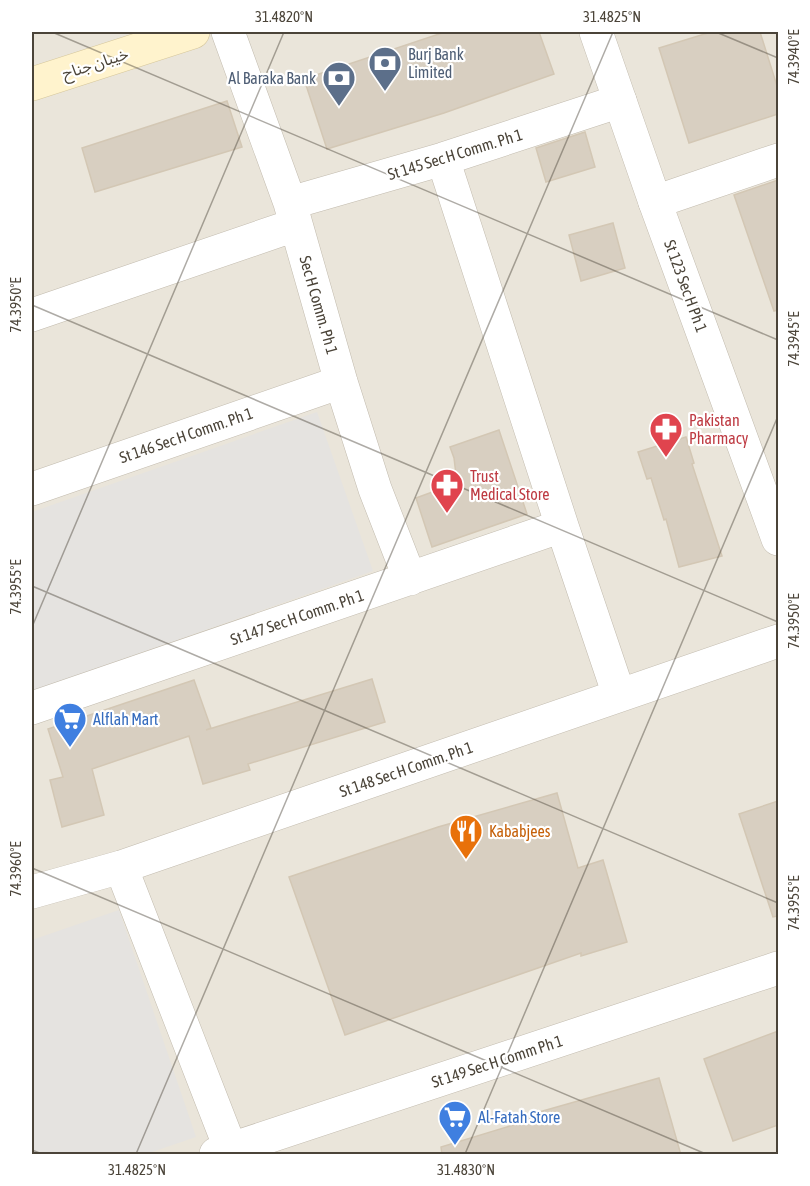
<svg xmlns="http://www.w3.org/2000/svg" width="810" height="1186" viewBox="0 0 810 1186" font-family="'Asap Condensed','Noto Sans Arabic',sans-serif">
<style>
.residential{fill:#eae5da}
.parking{fill:#e5e3e0}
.building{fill:#d8cfc1;stroke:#d3c7b4;stroke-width:1.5}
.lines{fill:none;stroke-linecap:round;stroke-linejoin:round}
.minor-casing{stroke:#c2bbae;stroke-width:34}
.tertiary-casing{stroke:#c2bbae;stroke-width:34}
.secondary-casing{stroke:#d6c79b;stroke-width:34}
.minor{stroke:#fff;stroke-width:33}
.tertiary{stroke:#fff;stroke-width:33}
.secondary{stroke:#fff3cd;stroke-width:33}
.ticks{fill:none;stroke:#4b4439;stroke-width:1.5;stroke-opacity:0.45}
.labels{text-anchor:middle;stroke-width:4.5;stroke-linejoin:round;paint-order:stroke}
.service-label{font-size:16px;fill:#4e5e75;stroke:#fff;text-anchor:start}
.street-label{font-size:16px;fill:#4b4439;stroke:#fff}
.health-label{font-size:16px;fill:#be3a42;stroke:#fff;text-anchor:start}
.shop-label{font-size:16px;fill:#366cbe;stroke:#fff;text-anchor:start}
.food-label{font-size:16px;fill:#c56008;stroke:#fff;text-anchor:start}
.neatline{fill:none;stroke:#4b4439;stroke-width:2}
.ticks-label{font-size:15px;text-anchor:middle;fill:#4b4439}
</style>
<rect width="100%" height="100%" fill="#f6f3ec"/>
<!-- residential -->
<path class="residential" d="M32,32H778V1154H32Z"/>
<!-- parking -->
<path class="parking" d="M317,412L373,571L32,691V512Z
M119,910L196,1137L146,1154H32V940Z"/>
<!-- building -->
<path class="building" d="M445,32H539L554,74L444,113L327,149L304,79Z
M711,32H760L778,89V114L689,143L659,48Z
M227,101L242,147L95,192L82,148Z
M585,132L595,167L546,182L536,148Z
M778,180V310L774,311L734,195Z
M613,223L625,268L581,281L569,235Z
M499,430L527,514L432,547L416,498L457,483L454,458L450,447Z
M686,437L694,463L692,464L722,556L679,567L666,519L664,520L651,478L647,479L638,452Z
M372,679L385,722L248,764L250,770L203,784L189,736L92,769L104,815L62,827L50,780L63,777L48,729L194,680L211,728L206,730Z
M557,793L578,868L603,860L627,942L581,956V953L345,1035L289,877L438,827Z
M778,801V916L773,917L739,814Z
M778,1031V1125L733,1141L704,1059Z
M659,1078L681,1155H442L441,1147L513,1125L511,1120Z"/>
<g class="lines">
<defs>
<path id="minor" d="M228,32L290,203L341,382L375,489L410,579
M443,159L562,526L619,695
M655,202L778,160
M290,203L443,159L620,101
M32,315L295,225
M32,489L341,382
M32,708L562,526
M121,867L231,1150
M32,892L121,867L778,641
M216,1154L778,968"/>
<path id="tertiary" d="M596,32L655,202L778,539"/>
<path id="secondary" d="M32,84L193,32"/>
</defs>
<!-- minor casing -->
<use href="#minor" class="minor-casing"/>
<!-- tertiary casing -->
<use href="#tertiary" class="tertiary-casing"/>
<!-- secondary casing -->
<use href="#secondary" class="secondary-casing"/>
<!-- minor -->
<use href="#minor" class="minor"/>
<!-- tertiary -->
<use href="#tertiary" class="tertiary"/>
<!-- secondary -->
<use href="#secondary" class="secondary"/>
</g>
<!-- ticks -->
<path class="ticks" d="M52,32L778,340M716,32L778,58M32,305L778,622M32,586L778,903M32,627L284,32M32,868L706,1154M32,1150L42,1154M136,1154L613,32M465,1154L778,416"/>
<!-- icons -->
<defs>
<symbol id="bank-pin" viewBox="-11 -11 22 30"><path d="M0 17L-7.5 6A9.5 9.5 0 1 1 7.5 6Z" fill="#5c6f8a" stroke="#fff"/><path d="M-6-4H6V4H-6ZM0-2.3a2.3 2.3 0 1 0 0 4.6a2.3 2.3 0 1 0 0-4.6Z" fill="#fff"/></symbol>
<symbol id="pharmacy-pin" viewBox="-11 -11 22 30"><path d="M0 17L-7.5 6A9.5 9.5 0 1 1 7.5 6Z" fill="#e0444e" stroke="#fff"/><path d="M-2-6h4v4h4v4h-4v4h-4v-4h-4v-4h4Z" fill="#fff"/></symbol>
<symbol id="supermarket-pin" viewBox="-11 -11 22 30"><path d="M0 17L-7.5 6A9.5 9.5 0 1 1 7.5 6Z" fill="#3f7fe0" stroke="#fff"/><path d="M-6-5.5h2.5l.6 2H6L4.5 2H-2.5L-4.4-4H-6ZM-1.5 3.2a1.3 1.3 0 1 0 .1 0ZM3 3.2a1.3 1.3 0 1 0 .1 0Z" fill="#fff"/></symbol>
<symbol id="restaurant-pin" viewBox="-11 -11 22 30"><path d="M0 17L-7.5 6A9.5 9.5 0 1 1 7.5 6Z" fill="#e8710a" stroke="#fff"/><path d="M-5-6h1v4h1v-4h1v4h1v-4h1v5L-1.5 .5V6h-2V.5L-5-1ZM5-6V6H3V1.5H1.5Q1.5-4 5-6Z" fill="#fff"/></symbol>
</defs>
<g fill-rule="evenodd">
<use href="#bank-pin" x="366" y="44" width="38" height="52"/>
<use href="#bank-pin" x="320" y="59" width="38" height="52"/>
<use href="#pharmacy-pin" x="647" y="410" width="38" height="52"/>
<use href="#pharmacy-pin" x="428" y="466" width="38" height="52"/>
<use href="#supermarket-pin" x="51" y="700" width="38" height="52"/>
<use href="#restaurant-pin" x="447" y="812" width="38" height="52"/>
<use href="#supermarket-pin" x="436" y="1098" width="38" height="52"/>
</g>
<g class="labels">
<!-- service labels -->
<g class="service-label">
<text x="408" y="60">Burj Bank<tspan x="408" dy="18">Limited</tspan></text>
<text x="316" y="84" text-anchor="end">Al Baraka Bank</text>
</g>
<!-- street labels -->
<g class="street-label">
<text transform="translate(95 63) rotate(-18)" y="6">خیبان جناح</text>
<text transform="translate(455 154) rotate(-17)" y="6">St 145 Sec H Comm. Ph 1</text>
<text transform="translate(686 286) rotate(70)" y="6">St 123 Sec H Ph 1</text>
<text transform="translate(319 305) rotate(74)" y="6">Sec H Comm. Ph 1</text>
<text transform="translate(186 435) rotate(-19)" y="6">St 146 Sec H Comm. Ph 1</text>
<text transform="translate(297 617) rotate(-19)" y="6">St 147 Sec H Comm. Ph 1</text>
<text transform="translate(406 769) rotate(-19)" y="6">St 148 Sec H Comm. Ph 1</text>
<text transform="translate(497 1061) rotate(-18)" y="6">St 149 Sec H Comm Ph 1</text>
</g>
<!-- health labels -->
<g class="health-label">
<text x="689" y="426">Pakistan<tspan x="689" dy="18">Pharmacy</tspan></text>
<text x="470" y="482">Trust<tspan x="470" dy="18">Medical Store</tspan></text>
</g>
<!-- shop labels -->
<g class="shop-label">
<text x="93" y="725">Alflah Mart</text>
<text x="478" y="1123">Al-Fatah Store</text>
</g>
<!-- food labels -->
<g class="food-label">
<text x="489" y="837">Kababjees</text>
</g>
</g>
<!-- border -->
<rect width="810" height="1186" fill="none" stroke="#ffffff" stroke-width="66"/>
<rect x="33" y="33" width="744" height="1120" class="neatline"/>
<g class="ticks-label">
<text x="284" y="22">31.4820°N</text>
<text x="612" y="22">31.4825°N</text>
<text transform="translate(794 57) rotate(-90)" y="5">74.3940°E</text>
<text transform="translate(16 305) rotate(-90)" y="5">74.3950°E</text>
<text transform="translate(794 339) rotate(-90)" y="5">74.3945°E</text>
<text transform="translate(16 587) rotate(-90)" y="5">74.3955°E</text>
<text transform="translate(794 621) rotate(-90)" y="5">74.3950°E</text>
<text transform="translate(16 869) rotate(-90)" y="5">74.3960°E</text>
<text transform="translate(794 903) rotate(-90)" y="5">74.3955°E</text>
<text x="137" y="1175">31.4825°N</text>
<text x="466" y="1175">31.4830°N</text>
</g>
</svg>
